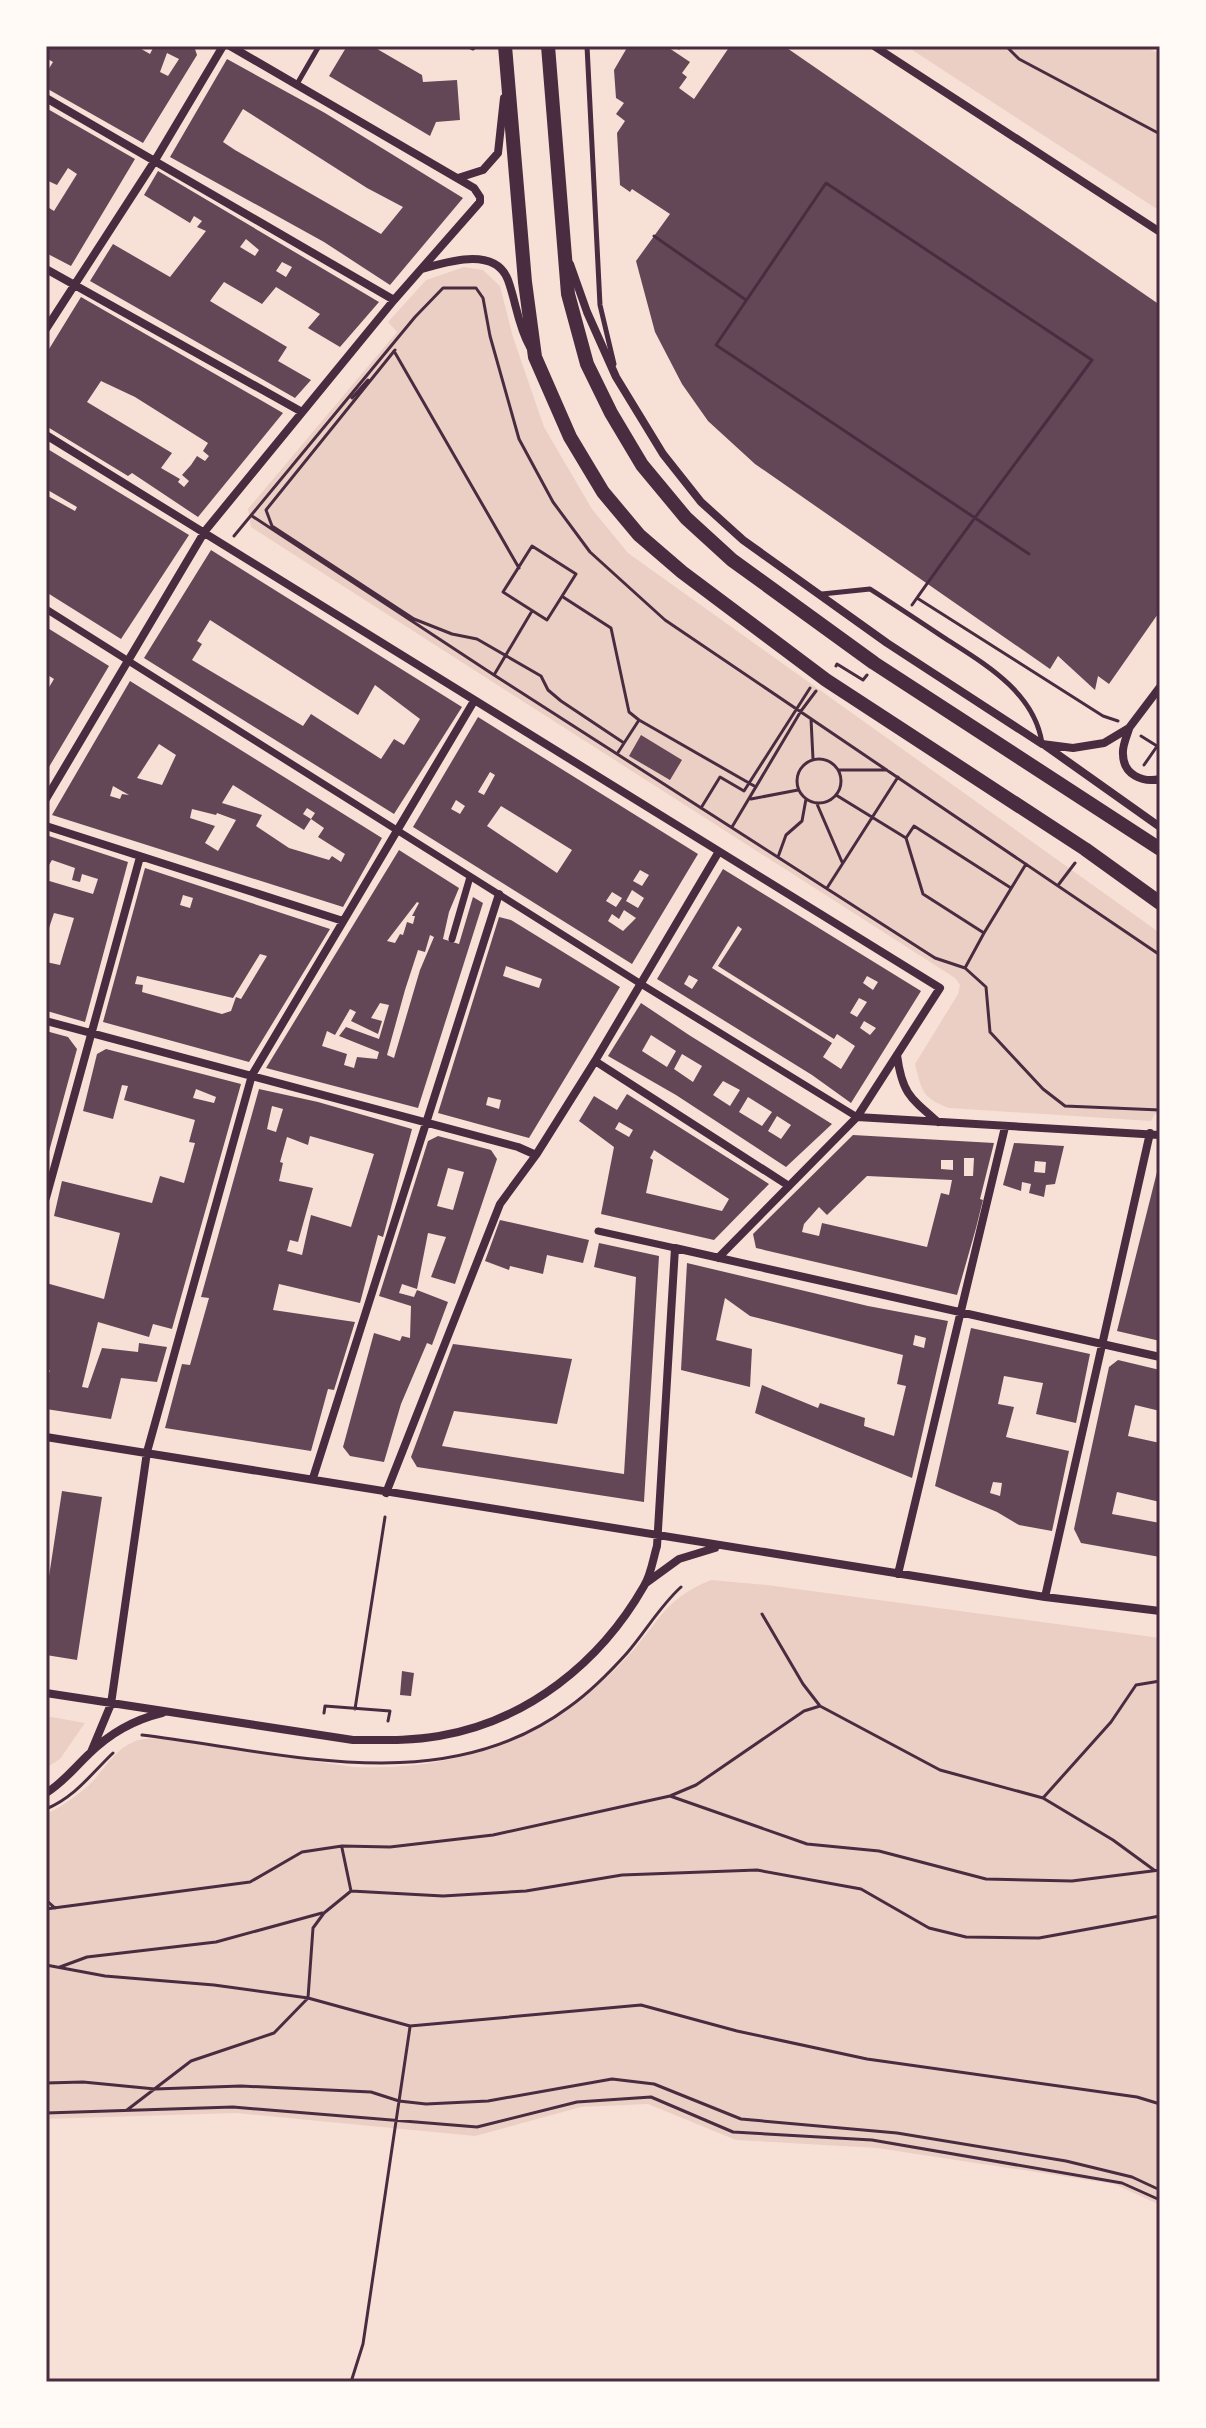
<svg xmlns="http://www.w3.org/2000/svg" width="1206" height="2428" viewBox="0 0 1206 2428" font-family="Roboto,sans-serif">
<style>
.green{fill:#ebcfc5}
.building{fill:#644757;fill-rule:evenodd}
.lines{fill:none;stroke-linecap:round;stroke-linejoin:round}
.path{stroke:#4a2c40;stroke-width:3}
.service{stroke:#4a2c40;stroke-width:5}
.pedestrian{stroke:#4a2c40;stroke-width:7}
.minor{stroke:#4a2c40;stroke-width:8}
.primary{stroke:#4a2c40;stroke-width:14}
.neatline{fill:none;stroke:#4a2c40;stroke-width:3}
</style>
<rect width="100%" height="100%" fill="#f7e1d7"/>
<!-- green -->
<path class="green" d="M906,46H1144L1160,54V211Z
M464,267L483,270L500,286L513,337L544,427L592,509L628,553L1160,933V1114H1155L1151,1121L949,1108C922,1098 922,1091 915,1064L958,994L960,985L955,978L251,527L248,509L397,332L388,322L426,280Z
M711,1580L767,1585L1160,1638V2205L1114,2184L877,2148L736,2140L648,2104L581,2107L475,2136L236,2113L46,2119V1814C61,1807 75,1797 88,1786C105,1770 118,1742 144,1739C152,1738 161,1739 169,1739L353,1767C462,1771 551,1738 627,1657C660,1622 662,1600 711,1580Z
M46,1716L85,1723L60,1759L46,1768Z"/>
<!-- building -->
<path class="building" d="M46,46H136L150,54L154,46H194L197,55L143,143L46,88V69L48,70L53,62L46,58ZM167,53L179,59L168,76L160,72Z
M347,46H372L422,75L423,82L457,80L460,120L436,122L430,136L329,76Z
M628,46H666L690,62L682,73L687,77L679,88L694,99L730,46H784L1160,305V611L1109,684L1098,676L1095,690L1058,656L1050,669L755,464L708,421L682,384L655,332L636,261L670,214L632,189L630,192L620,185L617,133L625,121L616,114L624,103L616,98L614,70Z
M227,59L325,113L463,198L390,285L324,242L170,157ZM243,109L367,188L403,207L381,234L235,150L223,142Z
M46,108L135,159L71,266L46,253V206L54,211L77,174L68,168L57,185L46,180Z
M158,171L379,302L340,347L308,328L320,314L276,287L262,304L224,282L210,301L287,347L278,361L311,380L295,398L90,281L113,244L170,277L206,231L197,227L202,221L194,216L190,223L144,195ZM246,239L259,250L255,256L240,247ZM282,262L292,267L286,277L276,271Z
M81,297L283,413L198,517L132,473L128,476L46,426V354ZM101,381L135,397L208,443L203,451L209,456L205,461L197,456L191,465L182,475L189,481L184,487L178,482L180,479L161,468L172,453L87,402Z
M46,448L189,535L121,639L46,592V495L75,511L77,507L46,489Z
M211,550L462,707L394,814L144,658ZM210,620L358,715L375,685L420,719L404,745L394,739L381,759L311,714L303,726L192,660L202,644L197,641Z
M46,627L109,666L46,772V688L48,689L54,679L46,674Z
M130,681L382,838L343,907L52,815ZM159,744L176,755L162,785L137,778ZM233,785L304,830L311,819L303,814L307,808L315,813L311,819L324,828L318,837L345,854L341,862L332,856L329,860L289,848L256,826L262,815L222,803ZM113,786L129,795L122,794L120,799L110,796ZM192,809L216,815L217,813L236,820L218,851L205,843L215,826L190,818Z
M478,717L698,854L632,964L413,827ZM490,772L495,775L484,795L478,792ZM456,800L465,806L460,814L451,809ZM501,806L572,850L557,873L487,826ZM640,870L649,875L642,886L633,881ZM632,890L644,898L638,908L626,901ZM612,892L622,898L616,907L606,901ZM624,910L636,918L623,931L608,921L612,914L619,919Z
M641,735L682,760L670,780L629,756Z
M46,835L128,862L85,1022L47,1011L49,1007H46V962L60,965L74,918L54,913L46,937V880L93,894L98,879L82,874L80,882L72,880L75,868L52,860L46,870Z
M399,850L459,888L449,912L443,939L459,944L473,897L483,903L418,1108L266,1068ZM417,902L419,903L412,916H415L413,924L407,922L403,935L400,934L395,943L387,941ZM430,935L434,937L420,970L394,1058L387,1055L405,990L418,950L425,952ZM380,1003L389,1005L379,1039L346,1027L339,1036L379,1052L377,1059L357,1057L354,1068L344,1065L347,1054L322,1046L327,1031L335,1035L350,1009L356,1012L351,1021L378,1034L382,1021L371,1018Z
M145,868L330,929L249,1062L103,1022ZM183,895L193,898L190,908L180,905ZM260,954L267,956L241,999L236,997L231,1011L222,1014L142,992L143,985L135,984L137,976L233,998Z
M723,869L921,991L851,1103L812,1075L657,979ZM738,926L742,929L718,966L834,1039L837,1034L855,1046L841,1069L823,1057L832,1043L712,968ZM689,975L698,980L692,989L684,984ZM867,976L878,982L873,990L863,983ZM859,998L867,1002L857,1017L850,1013ZM864,1021L876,1028L870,1035L860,1028Z
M499,917L511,920L620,987L529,1138L438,1113ZM506,966L542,979L539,988L503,976ZM488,1097L501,1100L499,1109L486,1105Z
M641,1003L689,1035L832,1124L786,1167L676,1095L608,1056ZM651,1035L676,1051L667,1067L642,1051ZM682,1054L702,1066L693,1082L674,1069ZM723,1081L740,1090L730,1106L713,1095ZM748,1097L772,1112L762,1126L739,1112ZM777,1116L791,1125L781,1139L768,1131Z
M46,1031L68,1037L77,1049L47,1159Z
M106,1049L241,1084L172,1329L153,1324L149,1337L98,1322L82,1387L88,1388L102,1348L138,1352L139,1343L167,1347L157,1382L121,1378L111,1419L46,1409V1384L50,1370H46V1283L104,1299L120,1233L54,1216L62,1181L152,1203L160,1176L184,1183L195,1143L189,1142L195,1120L124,1100L128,1086L122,1085L113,1119L83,1111L97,1054ZM196,1089L216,1097L214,1103L193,1098Z
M259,1089L318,1102L412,1129L383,1237L378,1235L360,1303L279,1284L273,1310L355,1322L334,1390L328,1389L311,1451L165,1428L182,1364L190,1365L209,1298L201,1297ZM272,1106L283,1109L276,1132L267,1129ZM310,1136L374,1154L351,1227L311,1215L302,1255L287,1251L290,1240L298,1242L313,1188L279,1181L283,1163L280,1162L287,1137L308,1145Z
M627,1094L769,1184L714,1240L601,1214L614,1147L579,1121L594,1096L617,1110ZM619,1122L633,1130L629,1137L615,1129ZM654,1150L729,1199L722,1211L646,1193L653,1160L650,1158Z
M853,1135L994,1143L980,1199L983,1200L976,1228L957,1295L756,1248L753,1234ZM964,1158H974L973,1176H964ZM941,1160H953V1170L941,1169ZM867,1176L952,1180L949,1195L941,1193L927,1247L822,1223L819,1236L802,1232L804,1224L819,1207L827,1215Z
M438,1136L491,1150L497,1159L455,1284L431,1277L446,1237L428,1233L417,1289L402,1284L399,1293L414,1297L417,1290L448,1302L432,1345L427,1343L401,1404L384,1462L350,1456L343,1447L374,1333L400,1341L402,1336L410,1338L411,1306L379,1296L428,1141ZM448,1168L464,1172L453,1210L437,1206Z
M1014,1143L1064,1146L1055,1184L1046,1185L1044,1197L1029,1193L1031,1184L1022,1182L1021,1191L1003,1185ZM1035,1161L1046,1162L1045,1173L1034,1172Z
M1159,1164H1160V1341L1117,1331Z
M500,1220L589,1240L583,1263L547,1255L543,1274L510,1266L509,1270L485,1261Z
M599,1243L659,1256L644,1502L417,1467L411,1457L453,1344L572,1359L557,1424L454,1411L442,1446L624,1474L636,1277L594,1267Z
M687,1263L868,1306L948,1321L912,1478L755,1413L762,1385L818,1408L820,1403L865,1418L864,1426L894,1436L906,1386L897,1384L903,1355L750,1316L725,1298L716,1340L752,1349L750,1387L681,1370ZM915,1335L926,1338L924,1348L913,1345Z
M971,1328L1090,1354L1076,1423L1036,1414L1043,1383L1004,1376L998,1404L1014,1407L1006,1437L1069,1451L1052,1531L1019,1525L997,1512L935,1486ZM993,1482L1002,1483L1000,1496L990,1493Z
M1118,1360L1160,1370V1411L1135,1405L1128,1436L1160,1443V1502L1117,1492L1112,1514L1160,1523V1557L1081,1543L1074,1529L1109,1367Z
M62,1491L102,1497L77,1660L46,1655V1596Z
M402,1671L414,1673L411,1696L400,1695Z"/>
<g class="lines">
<!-- path -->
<path class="path" d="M1006,46L1019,59L1160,134
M654,236L746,300
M395,350L266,510L272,526L414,619L452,634L477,639L541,676L548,690L561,701L624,743
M394,351L519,568
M352,398L368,380
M252,516L494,675L935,958L965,968L986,987L990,1032L1043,1089L1065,1106L1160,1110
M234,536L415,317L443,288H476L483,298L490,336L519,439L553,502L590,552L665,620L1160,955
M532,546L576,574L547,620L503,592Z
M563,597L611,628L629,712L639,720
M917,598L1103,716L1118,721
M912,605C970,522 1032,442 1092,360L826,183L716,345L1029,554
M836,666L837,664L863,680L867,675
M494,675L532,611
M811,719L813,759
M1141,736L1157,746
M617,754L639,720L756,787
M797 781a22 22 0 1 1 44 0a22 22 0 1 1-44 0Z
M1144,765L1160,742
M839,770H887
M836,795L906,838L923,894L984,933L965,968
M751,799L798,790
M817,804L842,862
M701,808L720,777L744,791L810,688
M732,827L801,711L816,691
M906,838L914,826L1011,888
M778,857L786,835L802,821L806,799
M1059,884L1075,863
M827,888L898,777
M984,933L1026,864
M762,1614L803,1684L820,1706
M355,1709L385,1517
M324,1713L325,1706L390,1711L388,1721
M142,1735C284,1752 443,1801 569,1707C590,1692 610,1672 627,1653C646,1631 660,1606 681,1587
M670,1796L807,1844L879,1851L986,1879L1072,1881L1160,1870
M1043,1798L1113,1840L1154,1870
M46,1809C75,1797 91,1774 113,1753
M342,1848L351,1891
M46,1900L55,1908
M46,1909L250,1882L302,1852L342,1846L390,1847L493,1835L670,1796L696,1785L804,1711L820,1706L940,1770L1043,1798L1111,1722L1136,1685L1160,1681
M46,1965L105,1976L214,1985L308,1998L410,2026L641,2005L737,2031L867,2059L1137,2097L1160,2104
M60,1967L87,1957L216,1942L322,1913
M46,2083L83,2082L155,2089L241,2086L371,2092L399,2101L426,2104L488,2101L612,2079L654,2084L741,2119L897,2133L1066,2161L1132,2177L1160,2190
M127,2110L191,2061L274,2033L308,1998L313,1928L324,1913L351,1891L443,1896L526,1891L622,1875L757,1870L861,1889L929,1928L966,1937L1039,1938L1160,1916
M46,2113L233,2107L477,2127L577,2102L651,2097L733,2132L872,2140L1122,2183L1160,2200
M351,2382L363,2344L410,2027"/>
<!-- service -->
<path class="service" d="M469,46L473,48
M587,46L600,305L614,364
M677,46L679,47
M297,84L319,46
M822,594L870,589C895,605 919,621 943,637C983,663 1034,691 1042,743"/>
<!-- pedestrian -->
<path class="pedestrian" d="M46,609L641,984L857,1117
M452,939L470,877
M598,1231L675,1248"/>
<!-- minor -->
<path class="minor" d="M874,46L1160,232
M46,98L394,300
M458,178L483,170L498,153L504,98
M570,264L587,312L616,377L663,454L701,502L743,540L887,643L1042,744L1073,748L1104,743L1129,728L1160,687
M46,269L302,412
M422,269C447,262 495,246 508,280C516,302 518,326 530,347
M46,329L154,162L223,46
M46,435L940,988L857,1117L718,1258
M1129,729C1127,736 1122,746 1123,754C1123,775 1143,783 1160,779
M1043,744L1160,827
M46,799L205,531L394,300L480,202V197L474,188L230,46
M46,826L343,921
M46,1021L518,1147L536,1155
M897,1055C902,1093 910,1098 938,1122
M595,1061L789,1186
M857,1117L1160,1135
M46,1198L140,857
M46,1437L1045,1597L1160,1611
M313,1478L499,894
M386,1493L500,1204L536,1155L595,1061L718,853
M898,1574L1005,1127
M646,1583L679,1559L715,1548
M1045,1597L1150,1133
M46,1693L353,1740C382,1740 410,1741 439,1736C527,1721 600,1663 644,1586C651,1575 653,1559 657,1546L675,1248L1160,1357
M91,1752L111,1704L147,1452L252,1075L474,701
M46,1793C64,1782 74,1768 89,1754C110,1733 133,1720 162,1713"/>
<!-- primary -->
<path class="primary" d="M505,46L525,282L535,357L570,437L603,492L639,535L682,572L826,680L1085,849L1160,903
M548,46L568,294L587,364L611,413L642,465L686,518L732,560L874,663L1160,849"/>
</g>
<!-- border -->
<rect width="1206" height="2428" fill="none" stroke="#fffaf5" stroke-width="96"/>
<rect x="48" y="48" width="1110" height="2332" class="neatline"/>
</svg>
